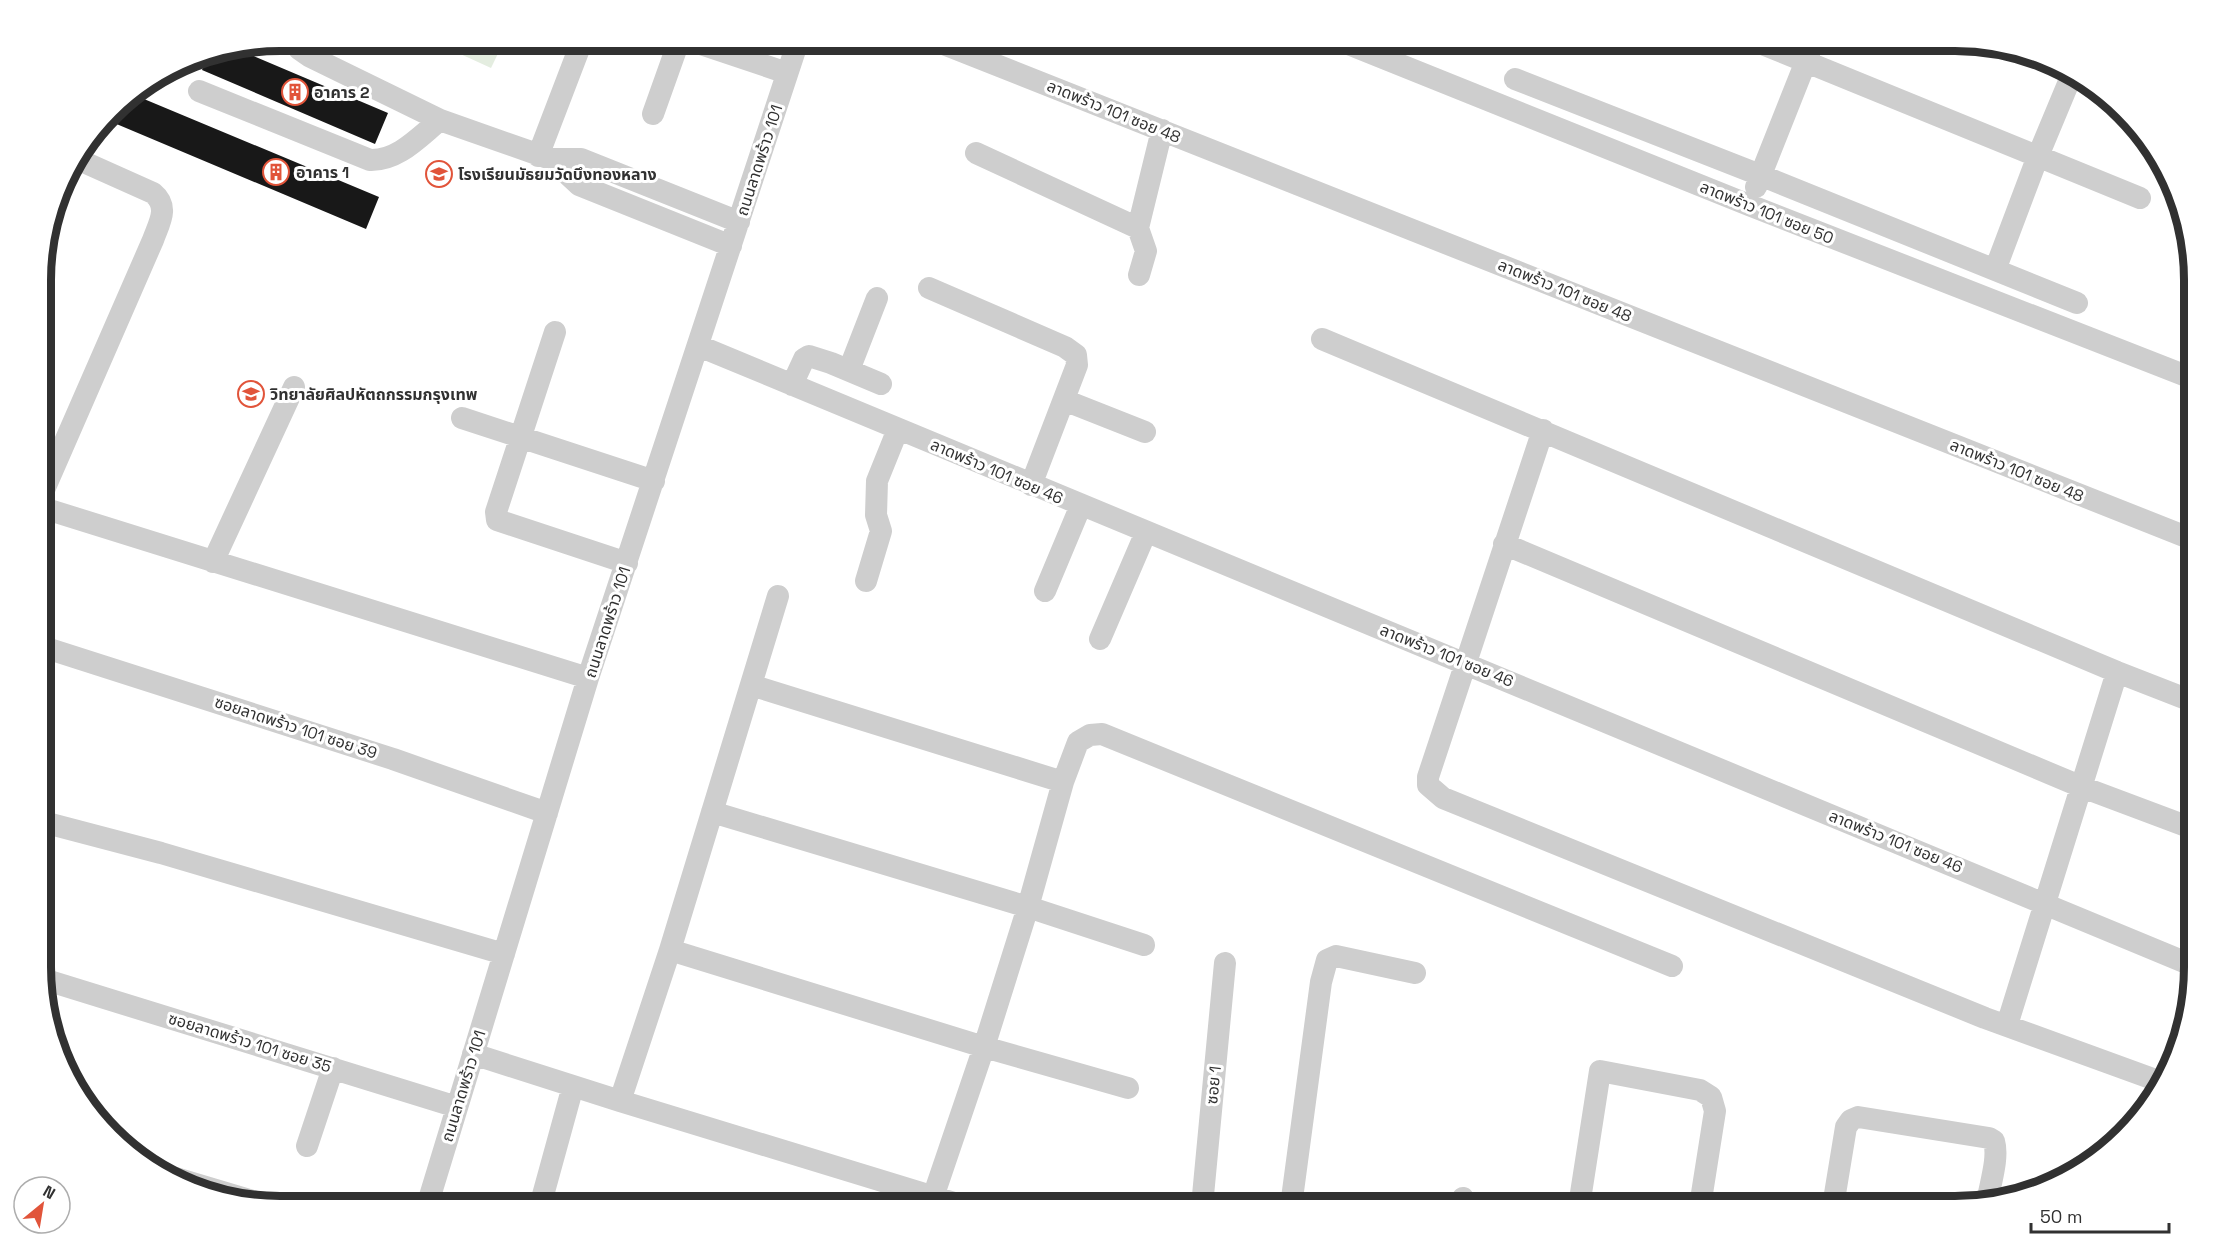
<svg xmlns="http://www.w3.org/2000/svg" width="2235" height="1247" viewBox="0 0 2235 1247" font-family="'Space Grotesk','Noto Sans Thai',sans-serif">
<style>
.green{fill:#e4ede0}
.building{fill:#181818}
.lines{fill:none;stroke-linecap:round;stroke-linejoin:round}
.minor{stroke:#cecece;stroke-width:22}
.labels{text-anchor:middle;stroke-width:6;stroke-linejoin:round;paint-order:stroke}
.poi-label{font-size:16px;font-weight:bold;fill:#313131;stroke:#fff;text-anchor:start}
.street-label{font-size:16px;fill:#313131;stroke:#fff}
.rim{fill:none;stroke:#313131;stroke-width:8}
</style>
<rect width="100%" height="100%" fill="#fff"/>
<!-- green -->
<path class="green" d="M432,41H504L491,68Z"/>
<!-- building -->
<path class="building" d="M237,49L388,113L375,144L202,70L208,55Z
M132,94L379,197L366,229L107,120L122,100Z"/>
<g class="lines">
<!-- minor -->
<path class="minor" d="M296,41L299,49L309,56L440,120L551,159H581L739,222
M692,41L787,73
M936,41L2194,540
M1341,41L1749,205L2194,379
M1755,41L2140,198
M1515,79L1760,175L2077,303
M199,91L370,160C398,161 419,137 440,120
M653,114L679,41
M976,153L1138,228
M538,156L582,41
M551,159L579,185L731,246
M1756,187L1814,41
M1995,270L2038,156L2073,72
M1139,275L1146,251L1138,228L1162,130
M929,288L1065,347L1076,355L1077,365L1031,485
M555,332L496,512L497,520L627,563
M1322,339L2117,672L2194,702
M699,346L2194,966
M849,370L877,298
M792,385L804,359L809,356L831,363L881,384
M1064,400L1145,432
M462,418L654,481
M1543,430L1428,777V785L1443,798L1985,1018L2164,1083
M43,492L153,240C159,223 170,207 153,193L77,159
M43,508L588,678
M1504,544L2082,787L2194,829
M213,562L294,387
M866,581L881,531L876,515L877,481L898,429
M1045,591L1081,505
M1100,639L1146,532
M43,647L393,759L547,813
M751,685L1063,782
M712,812L1028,907L1144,945
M43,822L161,853L504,954
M670,950L984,1047L1128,1088
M43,979L457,1107
M2007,1025L2117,672
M473,1054L620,1101L964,1206
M620,1101L670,950L778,596
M307,1146L333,1068
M2085,1168L2086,1165
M159,1173L263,1204
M427,1206L588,678L798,41
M540,1206L573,1086
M930,1206L984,1047L1028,907L1063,782L1078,742L1090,735L1102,734L1672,966
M1202,1206L1225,963
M1291,1206L1321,982L1327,960L1336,956L1415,973
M1462,1206L1463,1198
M1579,1206L1600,1071L1700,1090L1711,1097L1715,1111L1700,1206
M1833,1206L1846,1127L1851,1120L1858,1117L1989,1138L1994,1141C1999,1158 1990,1184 1987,1203"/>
</g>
<!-- icons -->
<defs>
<symbol id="building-ring" viewBox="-11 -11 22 22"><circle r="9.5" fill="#fff" stroke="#e1543a" stroke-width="1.5"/><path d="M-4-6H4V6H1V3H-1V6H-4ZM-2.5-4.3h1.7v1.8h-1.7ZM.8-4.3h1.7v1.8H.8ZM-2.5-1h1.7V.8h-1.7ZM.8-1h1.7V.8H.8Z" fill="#e1543a"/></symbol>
<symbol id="school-ring" viewBox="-11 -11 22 22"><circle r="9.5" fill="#fff" stroke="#e1543a" stroke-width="1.5"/><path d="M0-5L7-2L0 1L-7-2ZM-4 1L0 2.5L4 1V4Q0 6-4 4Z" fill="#e1543a"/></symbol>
<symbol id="university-ring" viewBox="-11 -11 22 22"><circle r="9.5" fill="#fff" stroke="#e1543a" stroke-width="1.5"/><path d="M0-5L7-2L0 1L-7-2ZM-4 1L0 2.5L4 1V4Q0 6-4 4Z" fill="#e1543a"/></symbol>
</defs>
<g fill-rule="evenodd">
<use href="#building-ring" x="280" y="77" width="30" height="30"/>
<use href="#building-ring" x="261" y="157" width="30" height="30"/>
<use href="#school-ring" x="424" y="159" width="30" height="30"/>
<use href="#university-ring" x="236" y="379" width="30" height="30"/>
</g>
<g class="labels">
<!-- poi labels -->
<g class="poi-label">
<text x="314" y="98">อาคาร 2</text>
<text x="296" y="178">อาคาร 1</text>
<text x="458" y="180">โรงเรียนมัธยมวัดบึงทองหลาง</text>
<text x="270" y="400">วิทยาลัยศิลปหัตถกรรมกรุงเทพ</text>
</g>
<!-- street labels -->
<g class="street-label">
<text transform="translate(1114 111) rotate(22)" y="6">ลาดพร้าว 101 ซอย 48</text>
<text transform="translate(759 160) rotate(-72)" y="6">ถนนลาดพร้าว 101</text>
<text transform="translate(1767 212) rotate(22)" y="6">ลาดพร้าว 101 ซอย 50</text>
<text transform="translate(1565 290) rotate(22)" y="6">ลาดพร้าว 101 ซอย 48</text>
<text transform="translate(2017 470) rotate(22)" y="6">ลาดพร้าว 101 ซอย 48</text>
<text transform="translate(997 471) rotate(23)" y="6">ลาดพร้าว 101 ซอย 46</text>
<text transform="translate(607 622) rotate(-72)" y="6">ถนนลาดพร้าว 101</text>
<text transform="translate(1447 655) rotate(22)" y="6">ลาดพร้าว 101 ซอย 46</text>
<text transform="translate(296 727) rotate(18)" y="6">ซอยลาดพร้าว 101 ซอย 39</text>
<text transform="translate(1896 841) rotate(22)" y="6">ลาดพร้าว 101 ซอย 46</text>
<text transform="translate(250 1042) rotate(17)" y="6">ซอยลาดพร้าว 101 ซอย 35</text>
<text transform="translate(1213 1085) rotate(-84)" y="6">ซอย 1</text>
<text transform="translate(463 1086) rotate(-73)" y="6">ถนนลาดพร้าว 101</text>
</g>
</g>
<!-- crop -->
<path d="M0 0H2235V1247H0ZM280 51H1955A229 229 0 0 1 2184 280V967A229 229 0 0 1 1955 1196H280A229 229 0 0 1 51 967V280A229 229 0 0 1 280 51Z" fill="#fff" fill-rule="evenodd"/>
<path class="rim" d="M280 51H1955A229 229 0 0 1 2184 280V967A229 229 0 0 1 1955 1196H280A229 229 0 0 1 51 967V280A229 229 0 0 1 280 51Z"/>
<!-- north arrow -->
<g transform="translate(42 1205) rotate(30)"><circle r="28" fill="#ffffff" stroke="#adadad" stroke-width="1.5"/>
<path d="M0-4.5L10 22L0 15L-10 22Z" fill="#e1543a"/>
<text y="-9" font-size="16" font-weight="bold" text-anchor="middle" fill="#313131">N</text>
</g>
<!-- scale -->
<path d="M2031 1223v9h138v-9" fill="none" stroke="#313131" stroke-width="3"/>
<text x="2040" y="1223" font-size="18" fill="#313131" stroke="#ffffff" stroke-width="4.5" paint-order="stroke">50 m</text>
</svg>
